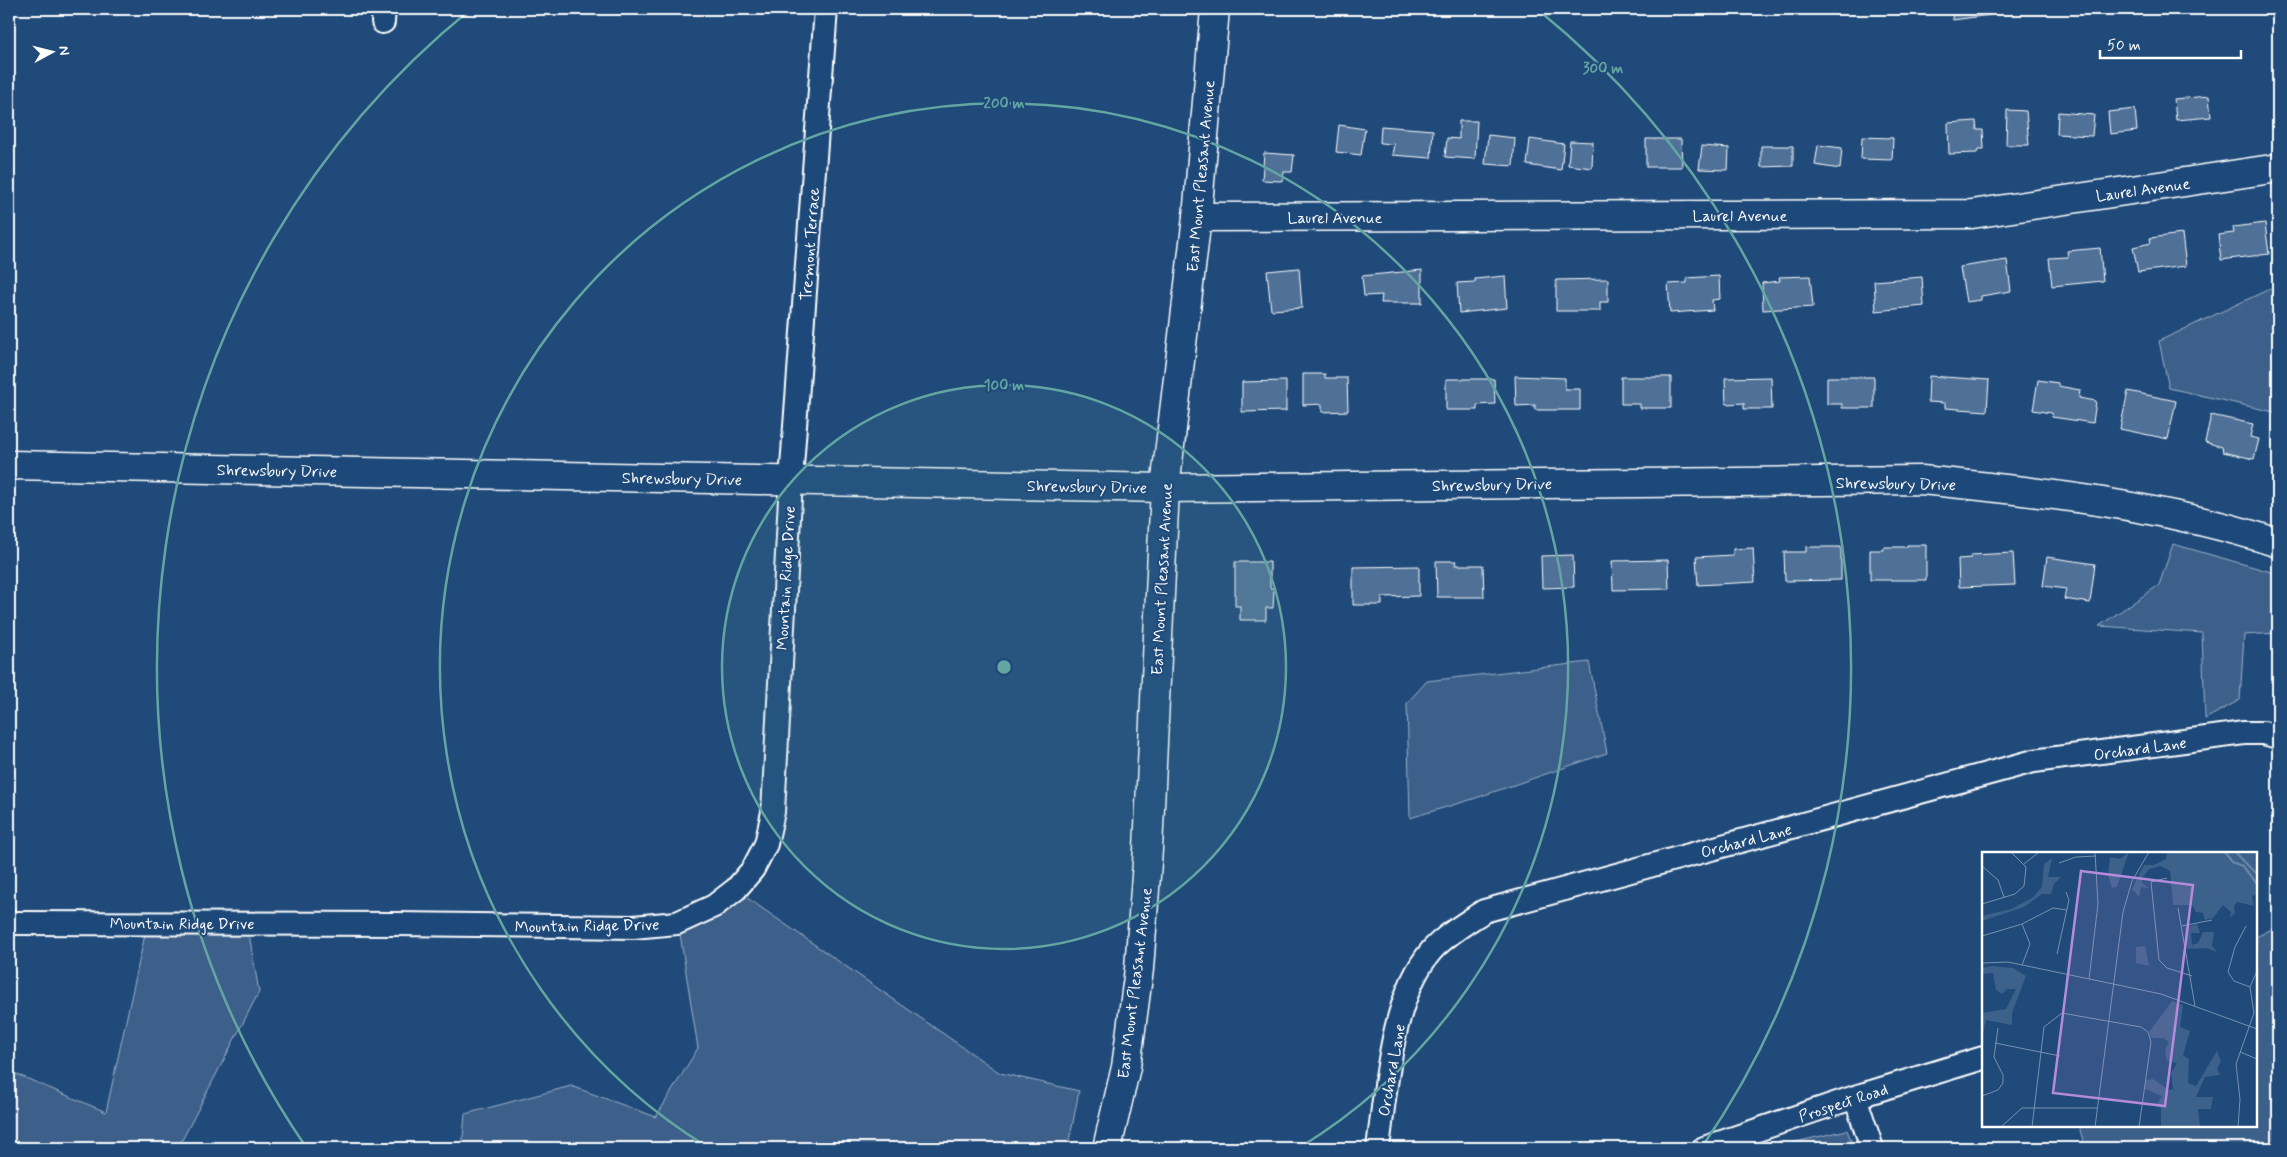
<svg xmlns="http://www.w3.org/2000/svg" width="2287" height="1157" viewBox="0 0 2287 1157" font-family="Mynerve,sans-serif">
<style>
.green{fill:#3c618b;stroke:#9eb0c5}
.building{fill:#507197;stroke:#fff}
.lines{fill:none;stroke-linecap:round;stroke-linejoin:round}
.street-casing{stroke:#fff;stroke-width:26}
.secondary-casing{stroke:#fff;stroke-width:31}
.primary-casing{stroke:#fff;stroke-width:31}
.street{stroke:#1f4a7a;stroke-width:22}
.secondary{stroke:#1f4a7a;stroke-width:28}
.primary{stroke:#1f4a7a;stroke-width:28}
.ring{fill:none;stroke:#63a6a1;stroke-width:2.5}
.labels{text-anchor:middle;stroke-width:4;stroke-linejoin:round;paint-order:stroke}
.street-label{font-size:16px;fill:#fff;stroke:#1f4a7a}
.inset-river{fill:none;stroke:#6583a4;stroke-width:2.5}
.inset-road{fill:none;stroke:#7992af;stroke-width:1}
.view{fill:#b68bdc;fill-opacity:0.15;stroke:#b68bdc;stroke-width:2.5}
.inset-edge{fill:none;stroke:#fff;stroke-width:2.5}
.centre{fill:#63a6a1;stroke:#1f4a7a;stroke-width:2.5}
.ring-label{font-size:15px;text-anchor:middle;font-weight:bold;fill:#63a6a1;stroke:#1f4a7a;stroke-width:4;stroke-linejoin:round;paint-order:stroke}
</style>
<rect width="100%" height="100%" fill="#1f4a7a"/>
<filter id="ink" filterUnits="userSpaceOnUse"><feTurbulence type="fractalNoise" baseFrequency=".02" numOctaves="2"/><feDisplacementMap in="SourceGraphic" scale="10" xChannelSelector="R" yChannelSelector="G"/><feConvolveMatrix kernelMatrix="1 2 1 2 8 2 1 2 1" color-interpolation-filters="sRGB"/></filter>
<g filter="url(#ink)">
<!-- green -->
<path class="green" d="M2278,285V413L2169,388L2159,341Z
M2173,544L2278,574V633L2244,635L2240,700L2205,719L2202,633L2099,626L2159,585Z
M1589,662L1607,753L1473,799L1410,818L1407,703L1427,681Z
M740,893L1000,1073L1079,1091L1068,1148H462L465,1114L571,1086L656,1117L698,1048L679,928Z
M147,925L248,928L259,992L178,1148H9V1071L106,1112Z
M2278,926V1148H2085L2079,1126H2256V937Z
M1847,1130L1854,1148H1770Z"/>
<!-- building -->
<path class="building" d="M1951,9H1989L1990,15L1953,20Z
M2209,96L2211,117L2176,120L2174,99Z
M2135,109L2137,131L2110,134L2108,112Z
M2007,110L2026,111L2029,145H2006Z
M2058,112L2094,115L2092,136L2057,134Z
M1459,121H1477L1475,159L1445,157L1447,138L1459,139Z
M1976,121L1977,130H1983L1984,149H1978L1977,153L1949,154L1948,123Z
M1339,125L1365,129L1361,155L1336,152Z
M1381,126L1433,130L1431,158L1392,155L1394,144L1380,143Z
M1488,135L1515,138L1513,166L1485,164Z
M1862,137L1893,138L1892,160L1861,159Z
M1530,139L1564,144L1561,170L1527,165Z
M1646,139H1681L1682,167H1646Z
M1570,141L1593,142L1592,168L1568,165Z
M1818,145L1842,148L1840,169L1815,165Z
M1702,146L1729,148L1728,170L1699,169Z
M1761,146H1793V166L1761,167Z
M1264,153L1294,155L1292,172H1284L1283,180L1280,181L1262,180Z
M2265,223L2269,254L2221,260L2218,235L2234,233L2233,227Z
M2182,234L2186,266L2138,272L2133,247L2151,243L2150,238Z
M2100,248L2103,281L2052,286L2049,258L2068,257L2067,251Z
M2007,260L2011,291L1981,296V300L1966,302L1960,267Z
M1299,268L1302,308L1271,310L1267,271Z
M1422,270V303H1381L1382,295L1364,296L1362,276Z
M1505,276L1507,308L1459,313L1457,283L1475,282V279Z
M1719,276L1720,299L1712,300L1713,310L1670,313L1668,284L1687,283V278Z
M1810,276L1813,307L1763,310L1762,283L1780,281L1779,277Z
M1922,277L1924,306L1876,311L1874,281Z
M1608,279V302H1600V311H1556V280Z
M1303,374H1325V378H1347L1348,411L1322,412V404L1303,405Z
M1515,376L1565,378V389H1580V410H1535V405L1516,406Z
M1929,376L1989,380L1987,411L1945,408V403L1928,402Z
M1621,377H1671V408H1640V404H1621Z
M1771,377L1772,409H1744V403L1726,404L1725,378Z
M1827,377H1874V408H1842V404H1827Z
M1446,379H1494L1495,404L1477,405V410H1446Z
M2038,380L2058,383V386L2080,390L2079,398L2096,401L2093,423L2052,417L2051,413L2033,410Z
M1286,381V411L1242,412V382Z
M2128,391L2176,401L2168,439L2120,429Z
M2211,415L2253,424L2250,437L2259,439L2254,459L2223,452L2222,447L2205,442Z
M1907,545H1926V580H1870V550H1883V547H1907Z
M1806,547H1841V580L1785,581L1784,552H1806Z
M1753,548L1755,582L1698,585L1696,557L1733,555V549Z
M2013,553L2015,585L1959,587L1958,559L1971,558V555Z
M1573,555L1574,587L1542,588L1541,556Z
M2047,557L2095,564L2090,603L2064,599L2066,589L2043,586Z
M1668,560L1669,589L1613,590L1612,561Z
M1436,561H1456L1455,565H1483L1484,597H1437Z
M1235,562H1270V588H1274L1273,608H1266V620H1240V606H1235Z
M1419,566V596L1382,597V605H1353V567Z"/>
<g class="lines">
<defs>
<path id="street" d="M383,22L384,9
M9,923L397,924L633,927L677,923L714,906L736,889L753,869L766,844L773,812L791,480L826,9
M1855,1097L1872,1148
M1378,1148C1386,1089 1391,997 1432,950C1447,934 1466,923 1484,911L2034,761L2244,733H2263L2278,737
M1704,1148L1855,1097L1983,1058"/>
<path id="secondary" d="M1197,217L1972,214L2278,168
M9,465L1165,488L1922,480C2042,492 2163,505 2278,543"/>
<path id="primary" d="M1107,1148L1126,1067L1139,969L1148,849L1165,488L1197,217L1215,9"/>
</defs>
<!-- street casing -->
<use href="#street" class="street-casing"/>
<!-- secondary casing -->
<use href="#secondary" class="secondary-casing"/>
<!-- primary casing -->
<use href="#primary" class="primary-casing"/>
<!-- street -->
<use href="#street" class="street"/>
<!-- secondary -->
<use href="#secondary" class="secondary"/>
<!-- primary -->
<use href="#primary" class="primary"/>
</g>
</g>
<!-- distance rings -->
<circle cx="1004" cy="667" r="282" fill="#63a6a1" fill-opacity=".12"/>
<g class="ring">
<circle cx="1004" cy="667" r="282"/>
<path d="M709 1148A564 564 0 1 1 1299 1148"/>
<path d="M306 1147A847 847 0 0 1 471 9M1537 9A847 847 0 0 1 1702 1147"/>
</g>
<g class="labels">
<!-- street labels -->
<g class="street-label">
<text transform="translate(1200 176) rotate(-85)" y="6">East Mount Pleasant Avenue</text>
<text transform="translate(2143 189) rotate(-8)" y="6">Laurel Avenue</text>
<text x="1740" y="221">Laurel Avenue</text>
<text x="1335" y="223">Laurel Avenue</text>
<text transform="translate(809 244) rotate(-86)" y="6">Tremont Terrace</text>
<text transform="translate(277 470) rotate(1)" y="6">Shrewsbury Drive</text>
<text transform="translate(682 478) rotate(1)" y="6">Shrewsbury Drive</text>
<text transform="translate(1896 483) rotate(1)" y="6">Shrewsbury Drive</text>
<text transform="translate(1492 484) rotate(-1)" y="6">Shrewsbury Drive</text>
<text transform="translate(1087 486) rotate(1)" y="6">Shrewsbury Drive</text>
<text transform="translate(785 578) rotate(-87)" y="6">Mountain Ridge Drive</text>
<text transform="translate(1161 579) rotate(-87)" y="6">East Mount Pleasant Avenue</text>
<text transform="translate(2140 748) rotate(-8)" y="6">Orchard Lane</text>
<text transform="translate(1746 840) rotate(-15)" y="6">Orchard Lane</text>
<text x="182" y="929">Mountain Ridge Drive</text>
<text transform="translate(587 925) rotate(-1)" y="6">Mountain Ridge Drive</text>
<text transform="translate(1134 983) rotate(-83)" y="6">East Mount Pleasant Avenue</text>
<text transform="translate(1391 1070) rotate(-80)" y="6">Orchard Lane</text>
<text transform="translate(1843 1102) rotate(-18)" y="6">Prospect Road</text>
</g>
</g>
<!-- overview -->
<g transform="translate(1982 852)">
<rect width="275" height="275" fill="#1f4a7a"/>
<path d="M147,0L135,35L130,36L126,23L128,5L138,7ZM185,0H275V43L270,44L272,54L255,50L252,54L253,62L248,65L249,60L241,53L231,66L223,68L221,61L214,60L210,53H191L188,19L179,14L167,17L160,26V31L167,36L159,35L157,45L150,37L162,13H172L184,7ZM70,6L66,25H79L72,32L69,42H60L42,55L0,69V64L29,57L50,46L60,35L62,12ZM215,72L218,81H209L210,93L216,91L221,80H232L230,94L235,100L224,96L205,97L203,75ZM163,94L166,108L167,114L154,111V95ZM10,114L31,116L44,124L30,161V173L4,168L0,186V161L24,157L34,137H25L20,142L14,138L11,121L0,122V116ZM190,149L201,153L198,175L208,179L201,203L207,207L206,231L214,234L235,199L239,209L235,217L238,223L223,225L214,245H231L229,257H216L218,275H179V256L174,254L180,244L163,237L164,228L171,227L187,238L191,237L189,221L195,211L185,209L183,198L187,190L181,186H169L167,180Z" fill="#3c618b"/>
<path class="inset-river" d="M243,0L251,10L262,14L275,32M254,0L275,22"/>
<path class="inset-road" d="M77,11L94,5L114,4M42,12L57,0M0,14L16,28L22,45M185,26L169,30L177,108L185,116L210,124M0,52L33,42L42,34L44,15L29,0M196,56L213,154M200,74L230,68M264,74L253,95L246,120L252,129L268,135M0,84L40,72L71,56L85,58M75,102L87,48L84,40M0,111L26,110L179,142L275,177M40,113L48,92L40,72M107,127L116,52L113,0M13,191L78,204M258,200L275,207M0,244L16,238L21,231V223L12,205L16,176M19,275L40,256H115M50,275L62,175L80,161L159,175L166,180L169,190L157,275M113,275L141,60L150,29L167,0M256,275L258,247L254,212L272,161L268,135L275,119"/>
<path class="view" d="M99,19L211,33L183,254L71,241Z"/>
<rect width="275" height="275" class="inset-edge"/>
</g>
<circle cx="1004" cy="667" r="8" class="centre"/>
<g class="ring-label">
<text x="1603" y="73">300 m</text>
<text x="1004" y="108">200 m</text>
<text x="1004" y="390">100 m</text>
</g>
<!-- margin -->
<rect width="2287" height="1157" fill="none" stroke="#1f4a7a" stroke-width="30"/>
<rect x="15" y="15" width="2257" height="1127" fill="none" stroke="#fff" stroke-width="2" filter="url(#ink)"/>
<!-- north arrow -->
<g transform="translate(52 52) rotate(83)" stroke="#1f4a7a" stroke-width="4" paint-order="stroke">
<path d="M0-4L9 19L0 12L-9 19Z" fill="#ffffff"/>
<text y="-8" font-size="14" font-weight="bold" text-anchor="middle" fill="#ffffff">N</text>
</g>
<!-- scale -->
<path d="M2100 50v8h141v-8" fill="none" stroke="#ffffff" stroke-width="2.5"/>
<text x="2107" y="50" font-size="15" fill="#ffffff" stroke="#1f4a7a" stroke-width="4" paint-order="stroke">50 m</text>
</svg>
